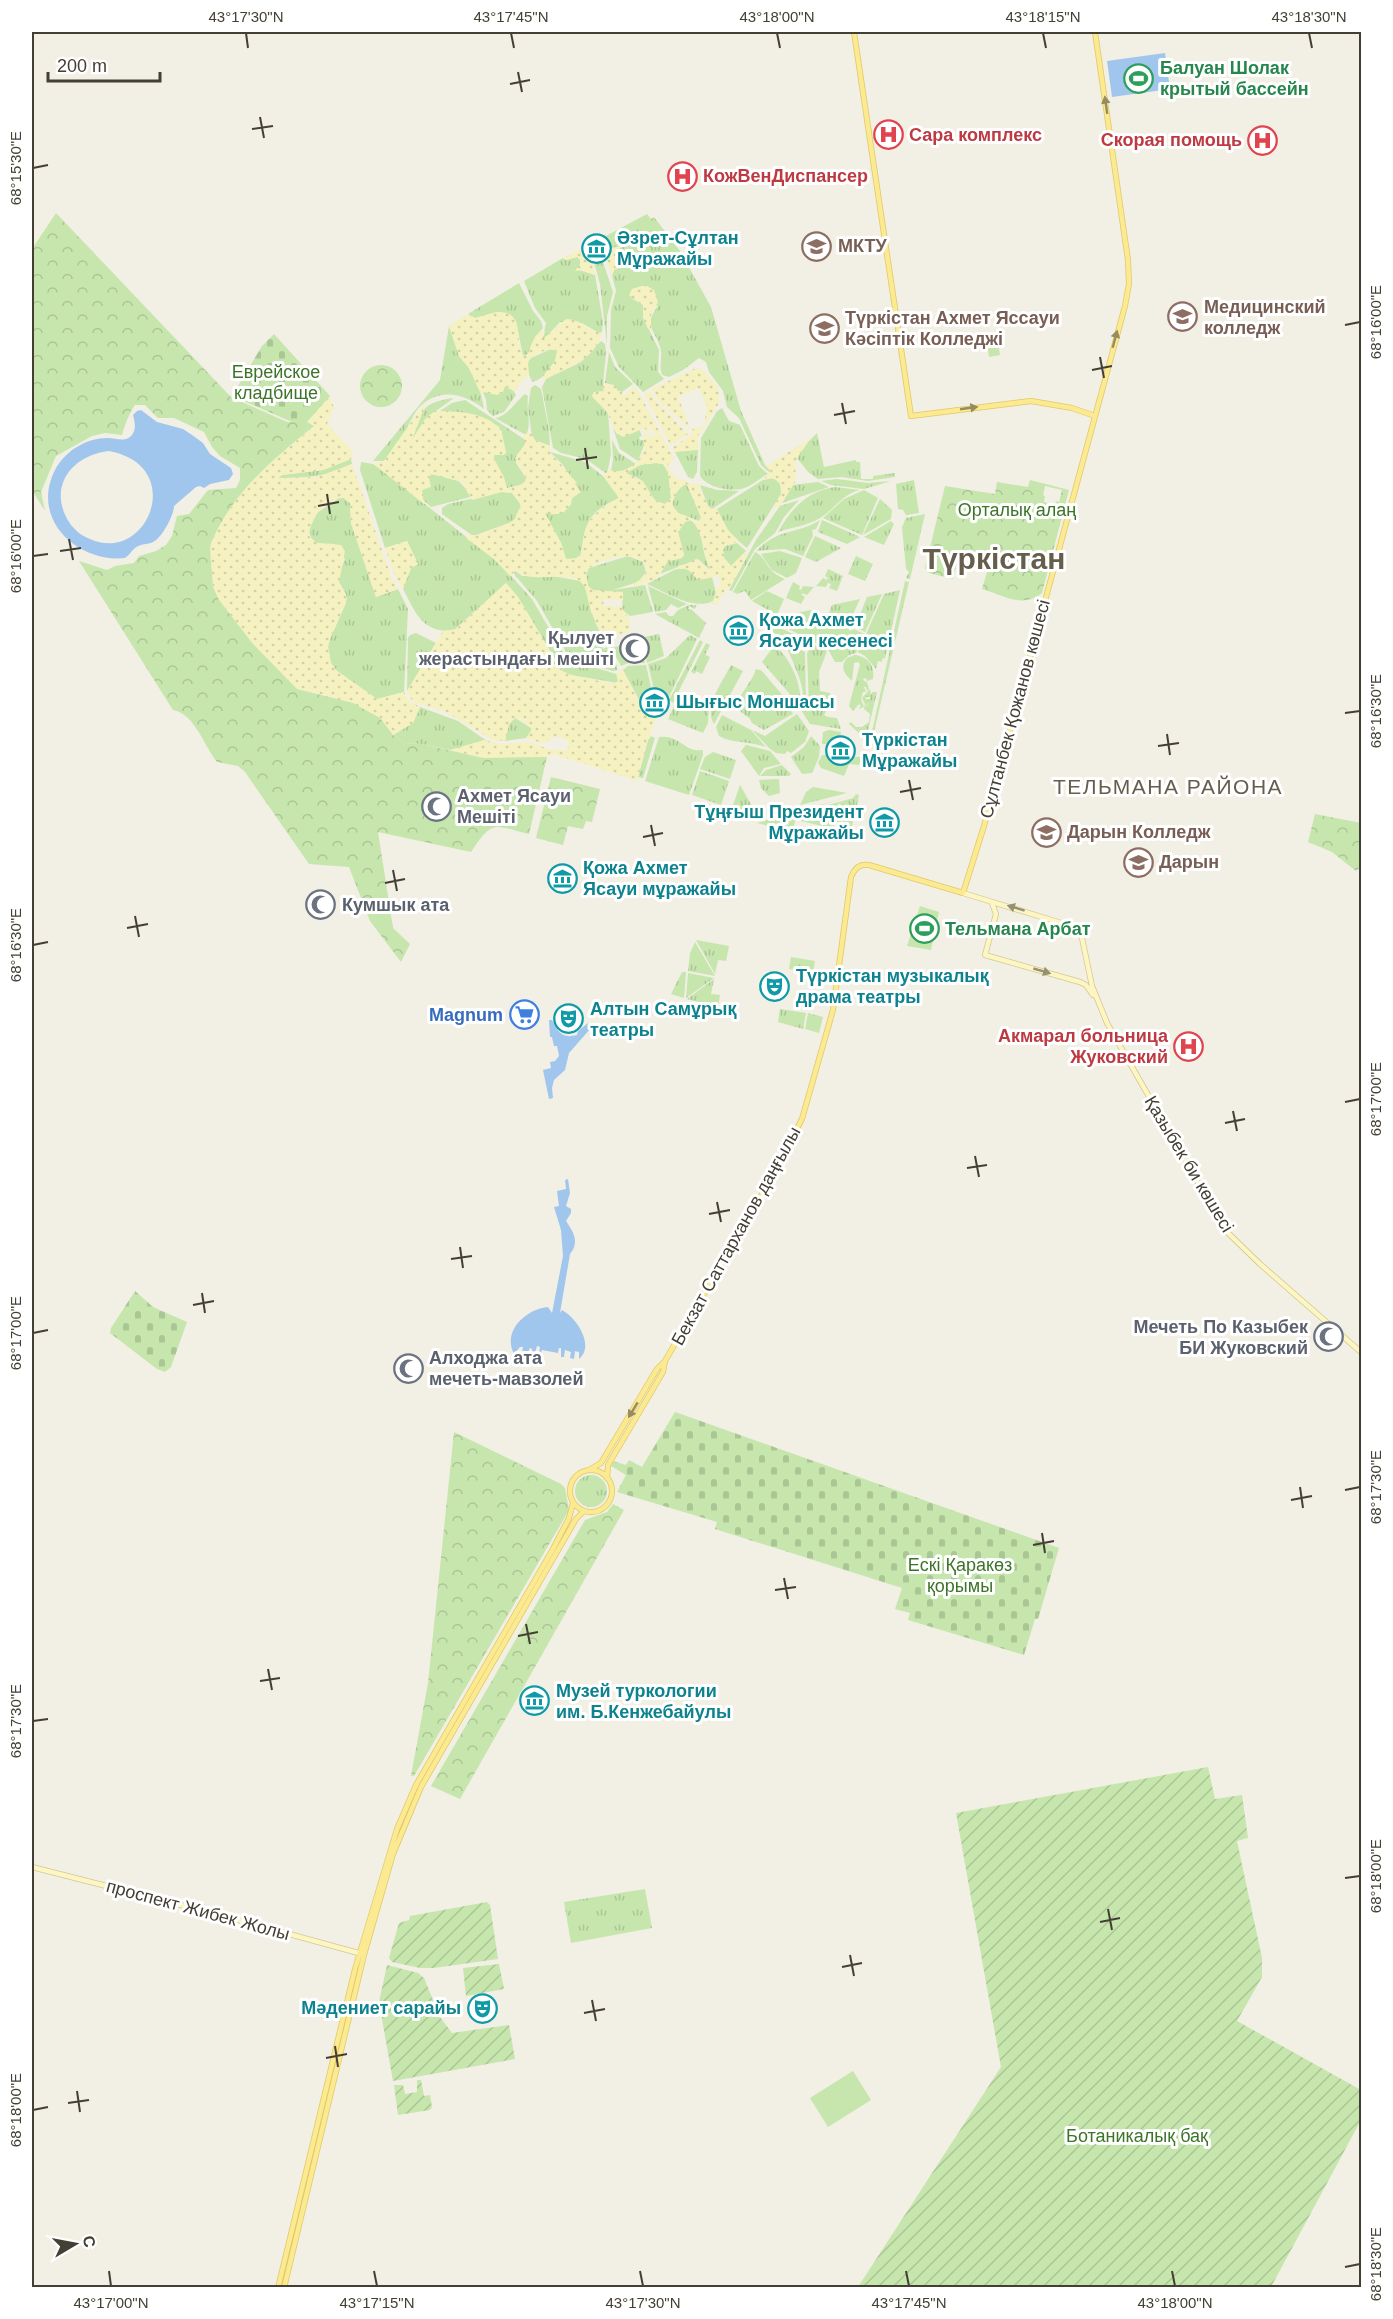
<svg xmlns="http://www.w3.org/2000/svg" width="1393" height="2319" viewBox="0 0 1393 2319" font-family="Arial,sans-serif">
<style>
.grass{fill:url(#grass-tufts)}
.sand{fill:url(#sand-dots);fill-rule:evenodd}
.cemetery{fill:url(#cemetery-stones)}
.park{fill:url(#park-crowns);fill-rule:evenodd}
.garden{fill:url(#garden-furrows)}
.pitch{fill:#c6e6ad}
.water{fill:#a1c6ee;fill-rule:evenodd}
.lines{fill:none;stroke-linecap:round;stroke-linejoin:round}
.secondary-casing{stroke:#d1c895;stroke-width:6}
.primary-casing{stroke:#e0c963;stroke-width:6}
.secondary{stroke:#fdf6c3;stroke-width:4.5}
.primary{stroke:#fcea93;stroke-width:4.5}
.oneway{fill:#978c5f}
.oneway2{fill:#979174}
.ticks{fill:none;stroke:#443f34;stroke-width:2}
.labels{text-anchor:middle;stroke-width:6;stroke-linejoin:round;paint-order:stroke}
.leisure-label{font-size:18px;font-weight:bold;fill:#27864d;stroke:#fff;text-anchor:start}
.health-label{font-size:18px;font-weight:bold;fill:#be3a42;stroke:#fff;text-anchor:start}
.culture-label{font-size:18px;font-weight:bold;fill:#0d838f;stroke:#fff;text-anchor:start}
.education-label{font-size:18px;font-weight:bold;fill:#785e54;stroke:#fff;text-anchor:start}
.park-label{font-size:18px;fill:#3d7429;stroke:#fff}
.worship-label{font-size:18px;font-weight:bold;fill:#5b616d;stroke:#fff;text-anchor:start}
.street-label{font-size:18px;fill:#443f34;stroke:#fff}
.shop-label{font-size:18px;font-weight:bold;fill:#366cbe;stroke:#fff;text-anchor:end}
.quarter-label{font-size:21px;letter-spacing:1.5px;fill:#665e4c;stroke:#fff}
.town-label{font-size:30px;font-weight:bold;fill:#665e4c;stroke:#fff}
.neatline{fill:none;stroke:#443f34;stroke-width:2}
.ticks-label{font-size:15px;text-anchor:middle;fill:#443f34}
</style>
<defs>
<pattern id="grass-tufts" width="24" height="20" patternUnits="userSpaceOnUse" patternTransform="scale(1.5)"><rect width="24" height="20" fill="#c6e6ad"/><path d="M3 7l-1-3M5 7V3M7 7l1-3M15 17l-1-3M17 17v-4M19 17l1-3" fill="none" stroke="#abc695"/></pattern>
<pattern id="sand-dots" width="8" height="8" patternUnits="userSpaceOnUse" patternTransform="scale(1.5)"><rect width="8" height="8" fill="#f6f1c0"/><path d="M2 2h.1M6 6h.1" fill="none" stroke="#d4d0a6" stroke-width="1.8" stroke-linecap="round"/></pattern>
<pattern id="cemetery-stones" width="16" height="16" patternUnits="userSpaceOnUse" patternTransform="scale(1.5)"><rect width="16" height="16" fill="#c6e6ad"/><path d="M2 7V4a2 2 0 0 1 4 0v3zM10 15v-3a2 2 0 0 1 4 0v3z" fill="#abc695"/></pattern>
<pattern id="park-crowns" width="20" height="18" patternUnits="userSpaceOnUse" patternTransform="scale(1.5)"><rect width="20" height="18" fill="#c6e6ad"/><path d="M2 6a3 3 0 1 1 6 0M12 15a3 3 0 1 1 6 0" fill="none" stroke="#abc695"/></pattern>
<pattern id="garden-furrows" width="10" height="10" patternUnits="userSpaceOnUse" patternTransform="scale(1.5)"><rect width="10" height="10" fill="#c6e6ad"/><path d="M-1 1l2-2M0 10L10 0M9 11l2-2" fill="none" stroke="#abc695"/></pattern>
</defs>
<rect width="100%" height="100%" fill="#f2efe4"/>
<!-- grass -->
<path class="grass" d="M647,214L651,219L654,217L680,251L711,307L741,411L765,465L771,471L769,472L761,465L739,418L727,407L723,391L709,372L706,362L699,358L683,370L669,377L662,375C659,366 662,359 661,351C658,331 641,328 658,306L630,298L641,303L644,307L643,317L659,350L658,372L664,379L643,392L619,367L610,348L611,310L616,291L612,276L614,270L625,265L621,246L604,250L602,238Z
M601,256L613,292L607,316V345L600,284L594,262L596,258Z
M577,257L581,261L579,270L595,275L603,322L602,332L599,333L582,323L560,322L542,341L546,323L535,308L524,281L563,258L566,260Z
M519,283L533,311L541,321L543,328L535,337L528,354L523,356L516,321L501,312L475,318L468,314Z
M449,326L459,356L469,368L481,394L484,409C463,392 436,387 417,410C412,417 408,427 403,434C397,443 390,452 384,461H373L440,380Z
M601,341L605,344C608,361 601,376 604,392H597L592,396L608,413L611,454L607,474L586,459L561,453L553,448L542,387L546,379L581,362Z
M551,349L557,351C558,363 543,380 532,382L527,369L529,359Z
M609,352L615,367L633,384L622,392L617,391L614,385L605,383Z
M535,385L541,389L549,430L550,446L535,440L532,437L528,408L531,388Z
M504,386L513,390L516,395L504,412L493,416L487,410L486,400L483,392Z
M525,394L528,396C526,408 532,425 526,435L495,418C508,416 515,402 525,394Z
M454,398L426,418L410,443C421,414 419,402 454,398Z
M465,400L524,439C527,446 523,451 517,454L516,463L526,478L524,484L507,488C504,478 493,464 494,455H503L506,453L501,429L440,411L452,403Z
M722,408L729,421L740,425L759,466L768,474C760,478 750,487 741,489C728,491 708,488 700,476L701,438L717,411Z
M613,428L617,434L639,429L642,436L639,437L640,440H644V445L638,461L620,449Z
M817,433L824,467L856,460V462H860L861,479H873V476L895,473V477L868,481L841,477L818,479L808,472L797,458L805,445Z
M612,440L619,453L636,464L621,472L611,471L613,460Z
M683,450H698L697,472L693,479L688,477L675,452Z
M550,452L585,462L604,477L619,498C588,512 585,523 581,554L575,559H566L561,543L544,512H564L571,504L575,484L563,465Z
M351,459L352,464C328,477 304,478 278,478L282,475L323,470Z
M361,462L373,464L382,470L499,563L532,599L562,651L570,660L616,674L619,678L617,683L571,675L562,671L518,597L506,583L453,631C421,632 416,613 403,589L411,568L418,564L407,541L385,548L360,470Z
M656,463L663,464L668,472L671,498L665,504C651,504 650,486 639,479C635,476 629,475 625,473L640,465Z
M431,474C451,477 461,477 470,497L431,507L422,499V490Z
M771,478L780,481L781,494L747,548L730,534L717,509L763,480Z
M837,479L868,483L891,481L864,489L831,485L821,481Z
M914,480L919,513L906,515L903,510L898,509L896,484Z
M818,482L829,487L782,503L793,485Z
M687,483L701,517L699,521L678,513L673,508C671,497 679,488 687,483Z
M700,485L717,490L739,491L712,509L708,506Z
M835,487L860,490C842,494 835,509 820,518C807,526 792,527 778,532C791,509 807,491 835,487Z
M864,490L878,498L862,535L823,518L844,499Z
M502,492L512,493L520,503L521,508L514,520L509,523L473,536L442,514V508L448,504Z
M339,498H344L350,503L351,523L376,597L398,589L408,609L404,692L377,699L337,671L331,663L328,647L330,639L346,603V594L339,582V573L345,559L335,544L317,543L312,540L309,530L317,513Z
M880,499L892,510L891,519L863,535Z
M799,500L784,517L775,533L755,549L732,591L729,590L756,540L780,506Z
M925,514L910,579L906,578L909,572L906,569L902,527L906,518Z
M690,520C702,527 702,545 705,556C707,562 710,563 710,570L698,559L660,574L667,562L684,556L678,532L685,522Z
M820,520L816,529L812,530L813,536L803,556L785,549L756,551C780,527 797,535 820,520Z
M822,520L860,537L847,544L818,532Z
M891,521L894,524L884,545L864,537Z
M815,536L841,548L816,562L805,557Z
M737,543L746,551L731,566L724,558L723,550L725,546Z
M780,551L802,558L796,573L787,578L772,570L761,554Z
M755,552C768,558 765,571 785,579L751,600L745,591L737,594L733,592Z
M628,556L643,562L646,572L638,582L613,590L645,585L653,612L630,616L622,610L623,592H595L588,586L586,575L589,568Z
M856,556L873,564L865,581L848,574Z
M682,568L691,571L697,579L712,577L716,593L713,601C694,611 665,592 647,584L674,570Z
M828,569L843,576L837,591L829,588L831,584L828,583L826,587L816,586L823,578L827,580L828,578L825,576Z
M516,571L522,576H553L580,581L585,587L596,624L605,642L601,644L603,649L607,647L617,666V670L613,671L579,661L568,655L537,601L514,574L513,571Z
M905,581L909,582L873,736H871Z
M793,582L800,586L799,589L801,590L803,586L814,587L807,595L802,593V595L805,597L801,604L786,598Z
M648,586L687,604L678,608L671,604L666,610L655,612Z
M900,590L885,658L882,659V662L878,661L876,669L865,656L858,652L884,594Z
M767,591L784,599L777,615L752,601Z
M882,594L865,632L855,627L867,597Z
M860,599L848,625L828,616L832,605Z
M689,605H697L694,609L690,606L688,609L692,610L706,623L699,638L655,614L666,612L669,616H673L678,610Z
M810,610L847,626L850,631L854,629L864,634L856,653L849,655L842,662H835L828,649L775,622L776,618Z
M771,623L827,651L819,672L820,691L830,693L831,703L824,715L828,717L837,718L841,729L810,724L801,710L809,706L807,653L810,649H805L768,630Z
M416,633L436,643L407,691L408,638L410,635Z
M659,634L664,656L647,663L644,637Z
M690,635L697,639L668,699L654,690L648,664L666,658Z
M608,637L612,648L622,645L626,659L632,661L643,657L645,663H628L621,666L606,638Z
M700,640L703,642L673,703L669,700Z
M785,642L805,652L806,704L800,708C811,693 790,659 785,642Z
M706,643L710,645L705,655L710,657L702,674L696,671L695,674L691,672Z
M777,648C791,659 803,687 800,706L762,662L771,650Z
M855,655C870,657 875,668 873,679L867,681L866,678L863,679L864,681L867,682L869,689L867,691L866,687H864L866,692H863L861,699L864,707L858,709L861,706L859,704L853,711L849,706L860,664L858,662L854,663L852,681C845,674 839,668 847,658Z
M646,665L652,692L643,706L654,714L649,718L623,670L628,666Z
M731,665L743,671L714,724C703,707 723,681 731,665Z
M756,669L762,671L789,703L788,705L793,714L764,730L752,723L750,719L736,708C739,693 752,683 756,669Z
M870,689L871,697H866V699L870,700L865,707L867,706L872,692H877L867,735L860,734L849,724L851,722L856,727H862L869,722L870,714L864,709L865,704L862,698Z
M681,692L709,705L708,723L703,733L668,719Z
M420,707L458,721L487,741L450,750L422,744L405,743L393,735L413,723Z
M797,714L809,731L805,742L791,753L787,751L785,754L776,753L769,748L752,730L765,736Z
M722,715L751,730L766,747C750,741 734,744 719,736L716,727Z
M515,718L531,728L532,731L526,738L505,741L509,724Z
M829,730L841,732L839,745L822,744L823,732Z
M651,736L655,738L643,778L638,777L648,740Z
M811,736L820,746L819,757L812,773L802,774L791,757L804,747Z
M659,737C680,734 684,753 703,750V755L689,795L645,781Z
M746,745L770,751L781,764L764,768L759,776L741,751Z
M713,752L736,760L730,779L700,769L705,757Z
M822,755L861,757L859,765L849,764L844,776L821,768L818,763Z
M782,765L791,774L789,776H760L766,770Z
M700,771L729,781L721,805L692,795Z
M779,779L780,793L769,796L761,788L759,780Z
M740,785L751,804L744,812L732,808Z
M813,787L847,793L800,805L806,792Z
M856,794L859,795L855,815L848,814L851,811L847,810V804L843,807L839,803L838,807H833L835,811L827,809L828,805L853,798Z
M852,796L798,812L792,832L757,823Z
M827,805L822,826L797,820L799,812Z
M827,810L835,812L831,814L836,817L835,821L840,819L842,823L845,818L850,819L847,815L854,816L852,827L835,823L832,832L828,831L829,828L823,826Z
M696,940L729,946L726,961L718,960L715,974Z
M695,942L715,976L688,971L690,953Z
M791,957L815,961L813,973L789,969Z
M682,972H686L684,998L671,994Z
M688,973L714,978L686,998Z
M714,979L711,994L720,995L718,1007L687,999Z
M780,1009L806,1013L803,1029L778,1022Z
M808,1013L823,1017L819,1033L805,1029Z
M575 1491a16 16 0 1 1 32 0a16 16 0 1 1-32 0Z
M645,1889L652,1928L571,1943L564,1902Z"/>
<!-- sand -->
<path class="sand" d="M591,244C595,255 591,262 595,275L582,270L575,271L580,264V259L577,257L566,260L563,258Z
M621,246L626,265L614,270L612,276L604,250Z
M645,285L654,290L658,302L651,315V329H648L643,317V305L629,295L632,289Z
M496,312C526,310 514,339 523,356L528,354C532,344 534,333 545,331L543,339L566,319C581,319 588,331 601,333C596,361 567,366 546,379L542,377L555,361L557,351C548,347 533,354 528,362L529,375L521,381L515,392L505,386L503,392L497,395L484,392L481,394L469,368L459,356L449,326L468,314L475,318Z
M696,368L703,370L719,389V403L698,436V450L675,452L672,448L692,434L691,430L704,425L707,407L699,388L678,396L690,429L658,400L652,389Z
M605,383L615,386L618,391L622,392L623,397L634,387L638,391L674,459L668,465C670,474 676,481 686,480L687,483L702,485L699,487L709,508L717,509L727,529L739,541L725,546L723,550L724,558L731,566L746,551V556L729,590H725L717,605L712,604L716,596L715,588L721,586L719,576L699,580L687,569H678V566L687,564L696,559L709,570L710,566H708C705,554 703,535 694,523L700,520L701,517L686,483L677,491L672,504L678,513L694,519L685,522L678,532L684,554L682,558L667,562L658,578L635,586L634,584L644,577L647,568C638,547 595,559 586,572L588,586L593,590L623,592V600L604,599L603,606L622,607L629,620L630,631L604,639L591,612L585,587L580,581C560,571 533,584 515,571L510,576L494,559L466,538L469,535H478L509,523L514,520L521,505L512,493L502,492L472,500L462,482L431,474L429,478L431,487L422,490L424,504L376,466L378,462L384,461L424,404V409L412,440L426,418L435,411C458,411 484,412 501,429L506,453L503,455H494L493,457L504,477L507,488L519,486L526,481V478L515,458L525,444L524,434L531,433L535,440L550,446V452L577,483L575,484L581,492L571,499V504C564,515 556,515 545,513L561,543L566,559L578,558C583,552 582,543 584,535C587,517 603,506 619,498L604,477L608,470C629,476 649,457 643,435L648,434L650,437L656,435L650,427L648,428L650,432L647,433L645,428L623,437C611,431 613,421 606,411C602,405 596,402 592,396L594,392L604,391L603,385ZM656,463L663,464L668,472L671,498L665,504L654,500L643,481L626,473L640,465Z
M650,391L654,399L688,434L670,445L645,395Z
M330,396L334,408L327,424L353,452L351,459L323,470L282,475L278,478L317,477L352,464L392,579L398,589L376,597L351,523L350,503L344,498C327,496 309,519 309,536L317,543L341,545L345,551L339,582L347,599L330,639L328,647L331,663L337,671L377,699L404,692L408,700L420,707L413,723L393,735L380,718L332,697L297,689L287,680L253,644L219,600L213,587L210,549L211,543C232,493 273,460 313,427L307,422Z
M810,439L796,460L795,482L780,506L773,508L781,494V485L774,478L763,480L771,471L766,466Z
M407,541L418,564L411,568L403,589L395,576L385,548Z
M506,583L518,597L562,671L571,675L613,684L618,681L616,674L623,670L646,715L650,718L654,714L657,716L648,740L637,781L554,754L547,757L483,758L450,750L484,740L499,744L531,742L550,750H567L569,744C563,734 552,735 545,744L526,738L532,729L521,719L515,718L509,724L505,741L493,740L446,712L417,703L411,699L407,691L443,631L456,629Z"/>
<!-- cemetery -->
<path class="cemetery" d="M274,334L330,396L307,422H292L232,396L262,346Z
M135,1291L153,1307L187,1322L171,1367L165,1372L157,1369L110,1333L111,1328Z
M675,1412L1059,1548L1038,1619H1035L1024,1655L908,1620L910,1613L895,1609L902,1588L715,1529L717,1522L617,1492L626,1475L611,1466L613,1461L626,1465L629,1460L642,1467Z"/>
<!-- park -->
<path class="park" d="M56,213L231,397L287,422H307L314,426C273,459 232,493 211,543L210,549L213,587L219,600L253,644L297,689L353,703L380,718L393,735L405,743L422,744L483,758L547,757L529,834C493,825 493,819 471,852L378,832L393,928L410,944L401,962L370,921L349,867L309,864L245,772L238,766L217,762C204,746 195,714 173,710L79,561L107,570L115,566L134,563L139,556L156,551L166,545L172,536L177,516L189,514L208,490L236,488L240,480V468L220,456L212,447L204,432L174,418H158L145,405H135C130,411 124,427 122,435L105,433L92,436L56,456L41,492L45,511L32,490V249Z
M360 386a21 21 0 1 1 42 0a21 21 0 1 1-42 0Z
M1030,480L1069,490L1042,593C1022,609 1003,595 982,589L987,572L981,562L959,557L953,579L929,573L925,568L945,486L995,494L997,482L1028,487ZM1045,486L1062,490L1059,502L1056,501L1055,505L1044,502L1045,496L1043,495Z
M551,777L600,789L592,822L586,821L583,829L568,826L563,845L536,838Z
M1315,814L1361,823V867L1356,871L1332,852L1308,842Z
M454,1432L561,1484L565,1488L569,1510L414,1776H411L428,1683Z
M613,1504L624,1510L460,1799L431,1786L585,1520L607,1512Z"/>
<!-- garden -->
<path class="garden" d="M1208,1767L1215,1799L1242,1795L1248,1838L1237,1841L1262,1958V1977L1237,2021L1361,2090V2120L1271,2287H858L1001,2067L956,1813Z
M487,1902L490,1905L498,1959L434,1968H420L392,1962L389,1958L399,1923L409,1920L410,1916Z
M499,1964L504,1989L466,1996L463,1968Z
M387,1965L418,1973L424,1978L440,2017L452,2033L509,2025L515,2059L393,2081L379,2002Z
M417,2080H421L424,2096L430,2095L432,2107L430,2110L398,2115L394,2085H403L405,2094L417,2092Z"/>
<!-- pitch -->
<path class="pitch" d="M997,335L1000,355L989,357L986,336Z
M920,906L939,912L931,950L907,946Z
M853,2071L871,2100L828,2127L810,2098Z"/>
<!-- water -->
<path class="water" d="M1165,53L1170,89L1112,97L1107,61Z
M141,410L157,422L183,429L192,435L203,443L210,454L231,468L233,474L229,480L210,484L204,488L200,486L196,487L174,506C174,515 162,538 153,542C147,545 141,543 135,548C131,551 130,555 125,558C77,563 30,519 55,470C65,451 86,438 108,438C115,438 123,442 130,437C137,431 135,423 133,415L137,411ZM109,451C188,466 147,565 90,539C82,536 74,530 69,522C47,487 72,455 109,451Z
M549,1020H552C558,1032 562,1039 577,1035L578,1031L588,1023L591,1028L569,1053L565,1070L554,1080L552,1088L553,1098L549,1099L543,1070L551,1068L550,1062L555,1061L559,1056L557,1046H554L552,1037H550Z
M568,1179L570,1193L566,1206L571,1209V1213L566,1221C573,1231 580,1242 570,1254L560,1313L562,1310C577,1318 595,1346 579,1359V1352L575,1351L574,1359L570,1358L571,1352L565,1350L564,1357H561V1348H559L558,1353L542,1350L541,1353H539L540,1347L537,1346L535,1353L532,1352V1349L530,1348L528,1352L522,1353L523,1347H520L514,1354C502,1331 526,1309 548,1307L552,1313L563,1256L561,1230L554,1207L559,1206L557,1191L566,1189L565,1180Z"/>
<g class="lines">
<defs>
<path id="secondary" d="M963,893L1071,926L1079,932L1082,938L1092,986L1107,1023L1225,1230L1260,1264L1362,1353
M992,903L996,914L985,955L1080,982L1086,985L1093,995
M32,1867L220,1915L362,1954"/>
<path id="primary" d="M854,32L911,416L1031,401L1072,408L1095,416
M589,1470L601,1463L657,1369L665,1361
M570 1491a21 21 0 1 1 42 0a21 21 0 1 1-42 0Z
M607,1478L608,1465L663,1372L665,1361L760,1198L802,1119L833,1010L851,877C855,868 859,864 869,865L963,893L984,826L1125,306L1129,284L1128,260L1095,32
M278,2288L355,1969L397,1829L416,1785L553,1549L569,1518L573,1503
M284,2288L364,1955L393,1854L421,1787L576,1519L584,1511"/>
</defs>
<!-- secondary casing -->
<use href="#secondary" class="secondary-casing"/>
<!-- primary casing -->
<use href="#primary" class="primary-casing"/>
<!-- secondary -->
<use href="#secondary" class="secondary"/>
<!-- primary -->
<use href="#primary" class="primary"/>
</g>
<!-- one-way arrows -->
<defs><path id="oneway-solid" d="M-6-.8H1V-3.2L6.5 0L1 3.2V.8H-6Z" transform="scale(1.5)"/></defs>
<g class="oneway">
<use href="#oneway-solid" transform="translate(1106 105) rotate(-98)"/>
<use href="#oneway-solid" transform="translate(1115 339) rotate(-75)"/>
<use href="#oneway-solid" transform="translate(969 408) rotate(-8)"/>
<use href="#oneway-solid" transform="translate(633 1410) rotate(121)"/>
</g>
<g class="oneway2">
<use href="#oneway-solid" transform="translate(1016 908) rotate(-163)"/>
<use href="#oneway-solid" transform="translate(1042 971) rotate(16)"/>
</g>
<!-- ticks -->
<path class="ticks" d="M246,33L248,48M511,33L514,48M777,33L780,48M1043,33L1046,48M1309,33L1312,48M518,72L522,92M510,84L530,80M260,117L264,138M252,129L273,126M33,168L48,165M1345,325L1360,322M1100,357L1104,378M1092,370L1112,366M842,403L846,424M834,415L855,411M585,448L588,469M576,460L597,457M327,494L330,514M318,506L339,502M69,539L73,560M60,551L81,548M33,556L48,554M1345,713L1360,711M1167,734L1170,755M1158,746L1179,743M909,780L913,800M900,792L921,788M651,825L655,846M643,837L663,833M393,870L397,891M385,883L405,879M135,916L139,937M127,928L148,924M33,945L48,942M1345,1102L1360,1099M1233,1111L1237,1131M1225,1123L1245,1119M975,1156L979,1177M967,1168L987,1165M717,1202L721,1222M709,1214L730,1210M460,1247L463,1268M451,1259L472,1256M202,1293L205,1313M193,1305L214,1301M33,1333L48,1330M1300,1487L1303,1508M1345,1490L1360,1487M1291,1500L1312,1496M1042,1533L1045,1553M1033,1545L1054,1541M784,1578L788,1599M775,1590L796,1587M526,1624L530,1644M518,1636L538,1632M268,1669L272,1690M260,1681L280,1678M33,1721L48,1719M1345,1878L1360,1876M1108,1909L1112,1930M1100,1922L1120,1918M850,1955L854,1976M842,1967L862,1963M592,2000L596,2021M584,2013L605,2009M335,2046L338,2067M326,2058L347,2054M77,2091L80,2112M68,2103L89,2100M33,2110L48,2107M1345,2267L1360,2264M109,2271L111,2286M374,2271L377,2286M640,2271L643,2286M906,2271L909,2286M1172,2271L1175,2286"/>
<!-- icons -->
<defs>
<symbol id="stadium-ring" viewBox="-11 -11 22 22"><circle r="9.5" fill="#fff" stroke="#2e9e5b" stroke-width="1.5"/><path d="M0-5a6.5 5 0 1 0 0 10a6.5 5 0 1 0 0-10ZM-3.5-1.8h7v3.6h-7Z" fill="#2e9e5b"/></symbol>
<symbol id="hospital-ring" viewBox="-11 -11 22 22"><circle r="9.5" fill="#fff" stroke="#e0444e" stroke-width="1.5"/><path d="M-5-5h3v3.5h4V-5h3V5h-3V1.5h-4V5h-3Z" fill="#e0444e"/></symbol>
<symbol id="university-ring" viewBox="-11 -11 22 22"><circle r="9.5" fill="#fff" stroke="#8d6e63" stroke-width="1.5"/><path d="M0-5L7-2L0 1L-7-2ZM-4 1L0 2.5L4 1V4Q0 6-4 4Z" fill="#8d6e63"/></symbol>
<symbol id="museum-ring" viewBox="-11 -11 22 22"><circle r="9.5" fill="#fff" stroke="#0f9aa8" stroke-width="1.5"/><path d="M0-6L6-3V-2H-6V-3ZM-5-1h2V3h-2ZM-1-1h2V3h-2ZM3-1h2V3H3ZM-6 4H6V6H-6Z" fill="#0f9aa8"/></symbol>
<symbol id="mosque-ring" viewBox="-11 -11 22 22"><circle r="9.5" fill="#fff" stroke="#6b7280" stroke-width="1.5"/><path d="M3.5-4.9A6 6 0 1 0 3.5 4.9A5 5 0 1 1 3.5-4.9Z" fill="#6b7280"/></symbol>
<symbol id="theatre-ring" viewBox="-11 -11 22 22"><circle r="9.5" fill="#fff" stroke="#0f9aa8" stroke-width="1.5"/><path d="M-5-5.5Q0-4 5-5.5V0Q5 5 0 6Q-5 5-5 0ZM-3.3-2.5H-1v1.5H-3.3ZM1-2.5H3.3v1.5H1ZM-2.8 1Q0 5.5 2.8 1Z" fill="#0f9aa8"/></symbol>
<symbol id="supermarket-ring" viewBox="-11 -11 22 22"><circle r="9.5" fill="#fff" stroke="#3f7fe0" stroke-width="1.5"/><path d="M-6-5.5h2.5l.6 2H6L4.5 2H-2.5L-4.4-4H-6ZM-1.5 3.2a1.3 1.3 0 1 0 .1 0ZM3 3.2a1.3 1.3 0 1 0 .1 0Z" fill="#3f7fe0"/></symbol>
</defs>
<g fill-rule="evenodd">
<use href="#stadium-ring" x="1122" y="62" width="33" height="33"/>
<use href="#hospital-ring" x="872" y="118" width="33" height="33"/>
<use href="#hospital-ring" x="1246" y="124" width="33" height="33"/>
<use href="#hospital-ring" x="666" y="160" width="33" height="33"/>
<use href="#university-ring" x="800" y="230" width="33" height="33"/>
<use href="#museum-ring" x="580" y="232" width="33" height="33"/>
<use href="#university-ring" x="1166" y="300" width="33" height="33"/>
<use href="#university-ring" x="808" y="312" width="33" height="33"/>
<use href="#museum-ring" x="722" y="614" width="33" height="33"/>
<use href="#mosque-ring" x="618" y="632" width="33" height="33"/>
<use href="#museum-ring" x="638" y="686" width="33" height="33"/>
<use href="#museum-ring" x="824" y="734" width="33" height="33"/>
<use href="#mosque-ring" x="420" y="790" width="33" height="33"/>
<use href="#museum-ring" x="868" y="806" width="33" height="33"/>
<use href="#university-ring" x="1030" y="816" width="33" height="33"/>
<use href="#university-ring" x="1122" y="846" width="33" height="33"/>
<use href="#museum-ring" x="546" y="862" width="33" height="33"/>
<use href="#mosque-ring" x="304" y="888" width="33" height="33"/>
<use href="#stadium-ring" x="908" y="912" width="33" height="33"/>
<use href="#theatre-ring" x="758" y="970" width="33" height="33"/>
<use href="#supermarket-ring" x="508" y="998" width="33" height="33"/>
<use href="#theatre-ring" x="552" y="1002" width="33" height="33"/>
<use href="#hospital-ring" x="1172" y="1030" width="33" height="33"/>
<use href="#mosque-ring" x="1312" y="1320" width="33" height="33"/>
<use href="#mosque-ring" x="392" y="1352" width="33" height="33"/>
<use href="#museum-ring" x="518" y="1684" width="33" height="33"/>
<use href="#theatre-ring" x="466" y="1992" width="33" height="33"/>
</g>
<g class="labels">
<!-- leisure labels -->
<g class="leisure-label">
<text x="1160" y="74">Балуан Шолак<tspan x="1160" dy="21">крытый бассейн</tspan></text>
<text x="945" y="935">Тельмана Арбат</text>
</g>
<!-- health labels -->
<g class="health-label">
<text x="909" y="141">Сара комплекс</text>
<text x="1242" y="146" text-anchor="end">Скорая помощь</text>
<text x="703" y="182">КожВенДиспансер</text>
<text x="1168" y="1042" text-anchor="end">Акмарал больница<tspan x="1168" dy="21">Жуковский</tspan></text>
</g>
<!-- culture labels -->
<g class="culture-label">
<text x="617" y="244">Әзрет-Сұлтан<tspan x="617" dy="21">Мұражайы</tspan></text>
<text x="759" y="626">Қожа Ахмет<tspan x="759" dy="21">Ясауи кесенесі</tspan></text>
<text x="676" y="708">Шығыс Моншасы</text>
<text x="862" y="746">Түркістан<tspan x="862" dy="21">Мұражайы</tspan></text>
<text x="864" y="818" text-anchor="end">Тұңғыш Президент<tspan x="864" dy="21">Мұражайы</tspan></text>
<text x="583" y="874">Қожа Ахмет<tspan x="583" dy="21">Ясауи мұражайы</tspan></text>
<text x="796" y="982">Түркістан музыкалық<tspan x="796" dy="21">драма театры</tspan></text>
<text x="590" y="1015">Алтын Самұрық<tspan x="590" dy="21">театры</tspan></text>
<text x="556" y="1697">Музей туркологии<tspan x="556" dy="21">им. Б.Кенжебайулы</tspan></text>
<text x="461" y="2014" text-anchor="end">Мәдениет сарайы</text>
</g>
<!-- education labels -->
<g class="education-label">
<text x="838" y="252">МКТУ</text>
<text x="1204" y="313">Медицинский<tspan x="1204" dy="21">колледж</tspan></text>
<text x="845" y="324">Түркістан Ахмет Яссауи<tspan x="845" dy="21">Кәсіптік Колледжі</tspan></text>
<text x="1067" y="838">Дарын Колледж</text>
<text x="1159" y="868">Дарын</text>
</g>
<!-- park labels -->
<g class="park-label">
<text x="276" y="378">Еврейское<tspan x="276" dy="21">кладбище</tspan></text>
<text x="1017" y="516">Орталық алаң</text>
<text x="960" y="1571">Ескі Қаракөз<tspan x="960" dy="21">қорымы</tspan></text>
<text x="1137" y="2142">Ботаникалық бақ</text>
</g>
<!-- worship labels -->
<g class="worship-label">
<text x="614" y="644" text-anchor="end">Қылует<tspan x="614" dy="21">жерастындағы мешіті</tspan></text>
<text x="457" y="802">Ахмет Ясауи<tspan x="457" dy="21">Мешіті</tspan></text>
<text x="342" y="911">Кумшык ата</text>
<text x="1308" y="1333" text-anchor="end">Мечеть По Казыбек<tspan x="1308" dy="21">БИ Жуковский</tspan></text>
<text x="429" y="1364">Алходжа ата<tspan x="429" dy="21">мечеть-мавзолей</tspan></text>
</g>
<!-- street labels -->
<g class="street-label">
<text transform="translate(1015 709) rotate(-75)" y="6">Сұлтанбек Қожанов көшесі</text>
<text transform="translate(1189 1164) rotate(59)" y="6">Қазыбек би көшесі</text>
<text transform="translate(736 1236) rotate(-61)" y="6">Бекзат Саттарханов даңғылы</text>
<text transform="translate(198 1910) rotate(15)" y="6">проспект Жибек Жолы</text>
</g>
<!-- shop labels -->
<g class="shop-label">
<text x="503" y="1021">Magnum</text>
</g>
<!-- quarter labels -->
<g class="quarter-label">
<text x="1168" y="794">ТЕЛЬМАНА РАЙОНА</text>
</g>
<!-- town labels -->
<g class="town-label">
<text x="994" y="569">Түркістан</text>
</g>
</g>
<!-- border -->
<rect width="1393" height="2319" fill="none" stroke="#ffffff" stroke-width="66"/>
<!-- north arrow -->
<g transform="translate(75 2244) rotate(80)" stroke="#ffffff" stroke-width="4.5" paint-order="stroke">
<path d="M0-4.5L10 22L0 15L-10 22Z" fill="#443f34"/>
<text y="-9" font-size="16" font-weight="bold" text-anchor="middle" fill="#443f34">С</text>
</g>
<!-- scale -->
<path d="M48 72v9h112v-9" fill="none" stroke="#443f34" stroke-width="3"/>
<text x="57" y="72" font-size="18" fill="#443f34" stroke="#ffffff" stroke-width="4.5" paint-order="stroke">200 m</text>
<rect x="33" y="33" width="1327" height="2253" class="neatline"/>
<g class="ticks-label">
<text x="246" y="22">43°17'30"N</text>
<text x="511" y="22">43°17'45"N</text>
<text x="777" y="22">43°18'00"N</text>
<text x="1043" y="22">43°18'15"N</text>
<text x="1309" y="22">43°18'30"N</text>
<text transform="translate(16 168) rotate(-90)" y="5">68°15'30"E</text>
<text transform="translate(1376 322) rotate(-90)" y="5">68°16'00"E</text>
<text transform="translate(16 556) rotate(-90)" y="5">68°16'00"E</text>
<text transform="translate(1376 711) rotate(-90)" y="5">68°16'30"E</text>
<text transform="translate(16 945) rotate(-90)" y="5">68°16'30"E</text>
<text transform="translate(1376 1099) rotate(-90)" y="5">68°17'00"E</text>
<text transform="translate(16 1333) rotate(-90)" y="5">68°17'00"E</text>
<text transform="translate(1376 1487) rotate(-90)" y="5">68°17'30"E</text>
<text transform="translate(16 1721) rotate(-90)" y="5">68°17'30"E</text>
<text transform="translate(1376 1876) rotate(-90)" y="5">68°18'00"E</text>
<text transform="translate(16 2110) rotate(-90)" y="5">68°18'00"E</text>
<text transform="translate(1376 2264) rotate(-90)" y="5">68°18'30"E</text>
<text x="111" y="2308">43°17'00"N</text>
<text x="377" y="2308">43°17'15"N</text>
<text x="643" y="2308">43°17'30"N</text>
<text x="909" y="2308">43°17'45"N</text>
<text x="1175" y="2308">43°18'00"N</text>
</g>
</svg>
